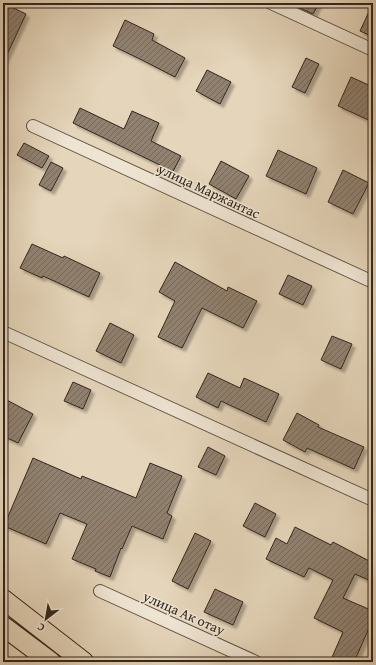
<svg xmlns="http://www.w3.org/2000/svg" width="376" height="665" viewBox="0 0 376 665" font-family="'Gentium Book Plus',serif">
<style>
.building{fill:url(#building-hatch);stroke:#33261d;filter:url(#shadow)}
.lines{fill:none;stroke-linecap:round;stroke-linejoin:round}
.street-casing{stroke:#605244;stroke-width:14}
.primary-casing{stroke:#33261d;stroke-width:21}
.street{stroke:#eee4d2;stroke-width:12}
.primary{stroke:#e5d5ba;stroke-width:19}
.labels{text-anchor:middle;stroke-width:3;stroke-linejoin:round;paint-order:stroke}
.street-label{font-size:14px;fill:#33261d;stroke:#eee4d2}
</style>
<defs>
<pattern id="building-hatch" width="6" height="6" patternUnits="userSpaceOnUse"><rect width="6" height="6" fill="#90816f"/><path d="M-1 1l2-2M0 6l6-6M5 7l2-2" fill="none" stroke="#76695b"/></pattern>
<filter id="shadow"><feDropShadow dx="3.5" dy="3.5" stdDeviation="1" flood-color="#0004"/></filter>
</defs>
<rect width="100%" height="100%" fill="#e5d5ba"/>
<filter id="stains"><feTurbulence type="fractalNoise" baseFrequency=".005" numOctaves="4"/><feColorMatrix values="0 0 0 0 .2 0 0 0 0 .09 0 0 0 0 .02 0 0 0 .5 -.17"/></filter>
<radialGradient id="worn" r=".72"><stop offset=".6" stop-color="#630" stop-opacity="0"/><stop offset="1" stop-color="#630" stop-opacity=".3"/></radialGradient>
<!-- building -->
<path class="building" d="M3,3L26,14L3,63Z
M289,3H319L313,14Z
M373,3V37L360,31Z
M125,20L154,34L152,40L185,58L175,77L142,60L113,46Z
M306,58L319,64L305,93L292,87Z
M207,70L231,82L220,104L196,91Z
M351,77L373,87V122L338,106Z
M80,108L124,129L132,111L159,123L151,141L181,156L170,177L157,171L160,165L73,123Z
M24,143L49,156L42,168L17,155Z
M278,150L317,168L306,194L266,176Z
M221,161L249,176L236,199L209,184Z
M51,162L63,168L51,191L39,185Z
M343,170L369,183L353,214L328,202Z
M32,244L63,258L64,256L100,273L89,297L43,276L42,278L20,268Z
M175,262L227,291L228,287L257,301L243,328L202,308L182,348L158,337L175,301L159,292Z
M288,275L312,286L303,305L279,294Z
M110,323L134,335L121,363L96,351Z
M332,336L352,344L341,369L321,360Z
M208,373L240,388L244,378L279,394L266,422L221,401L218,408L196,397Z
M73,382L91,390L83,409L64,401Z
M3,398L33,414L18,443L3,436Z
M297,413L319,425L318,427L364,447L354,469L307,448L305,452L283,440Z
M208,447L225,456L216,475L198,467Z
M33,458L81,479L82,476L136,498L150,463L182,476L167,513L172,516L163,539L132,526L122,549L121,548L110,577L95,571L96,569L72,559L87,524L60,513L46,544L4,526Z
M255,503L276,514L265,537L243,526Z
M295,527L331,545L333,542L373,563V582L355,574L343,598L373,611V619L354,662H330L343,632L314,618L333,580L309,568L304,577L266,559L276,538L287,544Z
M195,533L211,541L188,589L172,581Z
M215,589L243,602L233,625L204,612Z"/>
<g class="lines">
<defs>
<path id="street" d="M271,3L373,50
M33,126L373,282
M3,332L373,500
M100,591L256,662"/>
<path id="primary" d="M3,599L84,662
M3,626L51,662"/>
</defs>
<!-- street casing -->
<use href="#street" class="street-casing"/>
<!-- primary casing -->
<use href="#primary" class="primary-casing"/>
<!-- street -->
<use href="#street" class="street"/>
<!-- primary -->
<use href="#primary" class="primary"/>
</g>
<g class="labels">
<!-- street labels -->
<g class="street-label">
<text transform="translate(209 191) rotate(25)" y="5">улица Маржантас</text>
<text transform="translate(184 613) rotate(24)" y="5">улица Ак отау</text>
</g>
</g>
<!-- margin -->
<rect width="376" height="665" fill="none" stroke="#e5d5ba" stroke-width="16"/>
<rect x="4" y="4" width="368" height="657" fill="none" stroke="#33261d" stroke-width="2"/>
<rect x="8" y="8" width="360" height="649" fill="none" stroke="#33261d"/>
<!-- north arrow -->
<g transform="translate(46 619) rotate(211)" stroke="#eee4d2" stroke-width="3" paint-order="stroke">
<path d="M0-3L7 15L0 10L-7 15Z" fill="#33261d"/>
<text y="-6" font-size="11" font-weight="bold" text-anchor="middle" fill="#33261d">С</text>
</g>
<rect width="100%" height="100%" filter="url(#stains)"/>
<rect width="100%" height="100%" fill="url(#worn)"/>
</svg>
